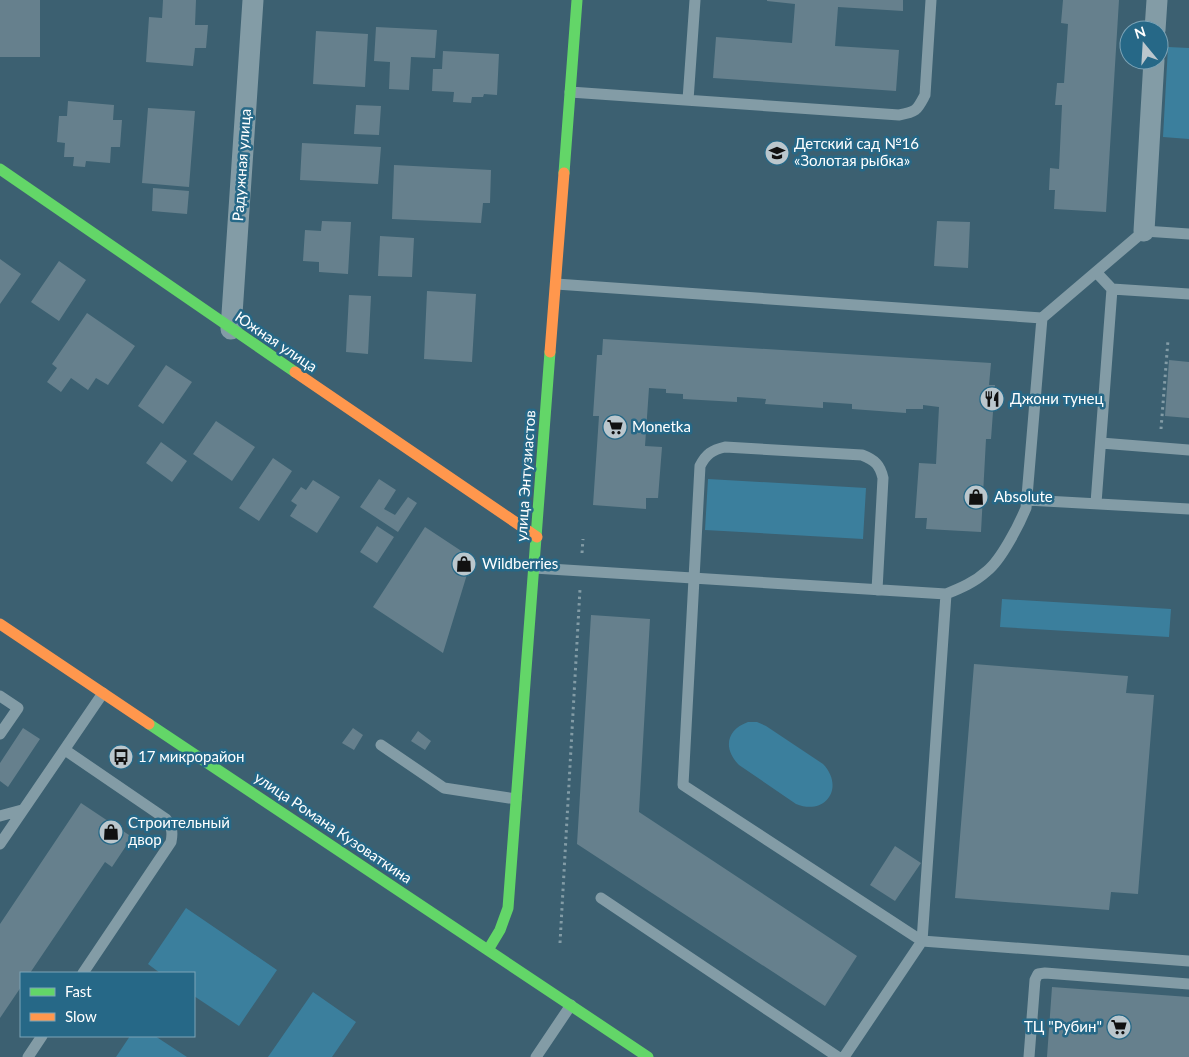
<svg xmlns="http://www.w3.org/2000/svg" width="1189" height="1057" viewBox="0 0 1189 1057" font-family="Lato,sans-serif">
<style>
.green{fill:#3b7f9d}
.building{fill:#66808d}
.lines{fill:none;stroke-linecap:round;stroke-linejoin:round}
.path{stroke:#839ca6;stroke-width:3;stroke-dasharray:2.5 4;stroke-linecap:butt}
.lane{stroke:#839ca6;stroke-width:11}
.street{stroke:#839ca6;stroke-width:21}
.fast{stroke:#63d668;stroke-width:11}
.slow{stroke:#ff974d;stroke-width:11}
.labels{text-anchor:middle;stroke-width:5;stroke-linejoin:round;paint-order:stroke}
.poi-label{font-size:15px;fill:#fff;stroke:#266887;text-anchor:start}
.street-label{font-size:15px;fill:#fff;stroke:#266887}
</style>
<rect width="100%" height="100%" fill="#3c6071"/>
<!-- green -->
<path class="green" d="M1168,47L1189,48V139L1163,137Z
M708,479L866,488L863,539L705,530Z
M1002,599L1171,609L1169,637L1000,627Z
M748,722H757L766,726L823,764C845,787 826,816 796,804L739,765C723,749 726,730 748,722Z
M186,908L277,970L239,1026L194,996V973H160L148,964Z
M313,992L356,1022L332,1057H268Z
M130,1036H155L187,1057H116Z"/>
<!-- building -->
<path class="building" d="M0,0H40V57H0Z
M163,0H196L195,25H208L206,48H195L193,66L146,62L149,17L162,18Z
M767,0H903V11L838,7L835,46L899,50L896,91L713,78L716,37L792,43L795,4L767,1Z
M1063,0H1119L1106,212L1054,209L1055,190H1049L1050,168L1059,169L1062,105H1055L1057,83H1064L1068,24L1061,23Z
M376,27L437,30L435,58L411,57L409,90L389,89L390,62L374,61Z
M316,31L368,34L365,87L313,84Z
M443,51L499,54L497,95L484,94L483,97H472L471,103L453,102L454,92L432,91L433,69H442Z
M68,101L114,105L113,120H122L120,147H111L110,163L86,161L85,167L73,166L74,157H64L65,143L57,142L59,116H67Z
M356,105L381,106L379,135L354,134Z
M148,108L195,111L189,187L142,183Z
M302,143L381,147L378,184L300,180Z
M394,165L491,170L490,203H483L481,223L392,219Z
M153,188L189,191L187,214L152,211Z
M322,221L351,222L348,274L319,272V262L303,261L305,230L321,231Z
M937,221L970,222L968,268L934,266Z
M380,236L414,238L412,277L378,276Z
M0,259L21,274L0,304Z
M59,261L86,280L59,321L31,302Z
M427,291L476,294L472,362L424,359Z
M349,295L371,296L368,354L346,352Z
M87,313L135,346L108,385L96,378L88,390L71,378L61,392L47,382L57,368L52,364Z
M603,339L991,363L989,385H995L991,439H986L981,532L926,529L927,518H915L919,463L936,464L939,407L923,405V409H906V413L852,409V404L823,402V408L765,404L766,399L737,397V402L683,399V394L666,393V389L649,388L645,446L662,447L658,498H646V509L593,505L599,416H593L597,355H602Z
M1169,360L1189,362V418L1165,416Z
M166,365L192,382L163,424L138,406Z
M216,421L255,447L232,481L193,454Z
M161,442L187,461L172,482L146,463Z
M273,458L292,471L259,521L239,508Z
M379,479L396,490L384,509L395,515L408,497L417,503L398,532L360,507Z
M313,480L340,497L317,533L290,516L297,505L291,501L301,487L306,490Z
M377,526L394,537L377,563L360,552Z
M425,527L472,558L443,653L373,607Z
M591,615L650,619L639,812L857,956L825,1006L577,844Z
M974,664L1128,676L1126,693L1154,695L1138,894L1111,892L1109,910L955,898Z
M23,728L40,739L8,787L0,781V763Z
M353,728L363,735L354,750L342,743Z
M418,731L431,741L425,750L411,741Z
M81,803L132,837L112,867L105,862L30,973H21V987L0,1018V924Z
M895,846L921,863L895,901L870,885Z
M1052,987L1189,997V1057H1047Z"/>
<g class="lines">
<!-- path -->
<path class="path" d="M1161,429L1168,340
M582,553L583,539
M560,943L580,589"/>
<!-- lane -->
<path class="lane" d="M570,92L899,115C917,112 917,110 925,95L931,0
M688,100L695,0
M1096,272L1112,289L1189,294
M556,284L1042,318L1144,231L1189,234
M1101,443L1189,450
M1027,500L1189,509
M1096,503L1112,289
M534,568L946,594C961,588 975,582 987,571C1001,560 1019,525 1026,508L1042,318
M946,594L922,941L1189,961
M0,696L18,708L0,734
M381,745L444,788L516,799
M65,750L166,819C172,827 173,832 171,842L83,973
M0,816L22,810
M0,844L103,693
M601,898L838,1057
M28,1057L42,1036
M536,1057L571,1005
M844,1057L922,941L683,785L700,466C706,454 712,450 725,447L862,455C875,460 880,465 883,478L877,590
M1029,1057L1035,980L1038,974L1045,973L1189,984"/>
<!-- street -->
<path class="street" d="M1155,30L1157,0
M1144,231L1154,60
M231,329L253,0"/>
<!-- fast -->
<path class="fast" d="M0,169L295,372
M564,173L577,0
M149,724L648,1057
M488,950L500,930L508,908L550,352"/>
<!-- slow -->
<path class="slow" d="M550,352L564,173
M295,372L537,537
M0,624L149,724"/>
</g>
<!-- icons -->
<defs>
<symbol id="school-disc" viewBox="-11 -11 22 22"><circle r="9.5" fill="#bbc7cd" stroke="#266887"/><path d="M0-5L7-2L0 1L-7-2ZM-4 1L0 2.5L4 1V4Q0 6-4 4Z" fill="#111"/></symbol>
<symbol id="restaurant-disc" viewBox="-11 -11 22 22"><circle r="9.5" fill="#bbc7cd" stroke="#266887"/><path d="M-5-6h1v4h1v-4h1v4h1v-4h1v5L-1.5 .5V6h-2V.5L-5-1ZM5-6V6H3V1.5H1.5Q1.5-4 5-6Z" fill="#111"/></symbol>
<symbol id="supermarket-disc" viewBox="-11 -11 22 22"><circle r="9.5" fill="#bbc7cd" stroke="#266887"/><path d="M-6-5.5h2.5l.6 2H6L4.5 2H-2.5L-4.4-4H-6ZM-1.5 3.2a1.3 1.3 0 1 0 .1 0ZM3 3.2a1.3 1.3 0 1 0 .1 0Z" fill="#111"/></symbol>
<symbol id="shop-disc" viewBox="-11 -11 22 22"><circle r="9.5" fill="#bbc7cd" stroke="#266887"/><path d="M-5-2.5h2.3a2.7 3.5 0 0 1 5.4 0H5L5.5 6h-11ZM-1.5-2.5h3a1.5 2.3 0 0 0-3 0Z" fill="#111"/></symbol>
<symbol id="bus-disc" viewBox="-11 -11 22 22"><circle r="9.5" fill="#bbc7cd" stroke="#266887"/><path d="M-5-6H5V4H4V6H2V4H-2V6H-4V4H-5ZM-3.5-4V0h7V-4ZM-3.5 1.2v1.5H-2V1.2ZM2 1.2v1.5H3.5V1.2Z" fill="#111"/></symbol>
</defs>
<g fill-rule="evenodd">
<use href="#school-disc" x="763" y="139" width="28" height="28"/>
<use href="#restaurant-disc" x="978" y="385" width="28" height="28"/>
<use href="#supermarket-disc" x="601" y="413" width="28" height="28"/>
<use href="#shop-disc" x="962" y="483" width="28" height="28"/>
<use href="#shop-disc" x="450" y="550" width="28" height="28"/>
<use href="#bus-disc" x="107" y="743" width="28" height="28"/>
<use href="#shop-disc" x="97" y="818" width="28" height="28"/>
<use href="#supermarket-disc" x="1105" y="1013" width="28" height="28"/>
</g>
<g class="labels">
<!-- poi labels -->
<g class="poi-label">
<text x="794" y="149">Детский сад №16<tspan x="794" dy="17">«Золотая рыбка»</tspan></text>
<text x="1010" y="404">Джони тунец</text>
<text x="632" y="432">Monetka</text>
<text x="994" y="502">Absolute</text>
<text x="482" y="569">Wildberries</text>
<text x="138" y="762">17 микрорайон</text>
<text x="128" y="828">Строительный<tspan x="128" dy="17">двор</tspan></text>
<text x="1102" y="1032" text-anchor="end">ТЦ "Рубин"</text>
</g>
<!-- street labels -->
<g class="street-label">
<text transform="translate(242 165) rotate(-86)" y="5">Радужная улица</text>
<text transform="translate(276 342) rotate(34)" y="5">Южная улица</text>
<text transform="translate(526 476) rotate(-86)" y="5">улица Энтузиастов</text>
<text transform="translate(333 828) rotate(34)" y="5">улица Романа Кузоваткина</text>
</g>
</g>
<!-- legend -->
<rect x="20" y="972" width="175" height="65" fill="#266887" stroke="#7da4b7"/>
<rect x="30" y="988" width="25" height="8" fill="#63d668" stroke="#7da4b7"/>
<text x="65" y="997" font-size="15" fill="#ffffff">Fast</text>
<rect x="30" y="1013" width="25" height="8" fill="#ff974d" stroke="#7da4b7"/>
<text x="65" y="1022" font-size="15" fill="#ffffff">Slow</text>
<!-- north arrow -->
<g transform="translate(1144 45) rotate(342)"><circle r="24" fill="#266887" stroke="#7da4b7"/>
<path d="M0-4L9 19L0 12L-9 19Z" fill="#bbc7cd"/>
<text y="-8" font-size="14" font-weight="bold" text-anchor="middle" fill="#ffffff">N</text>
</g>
</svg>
